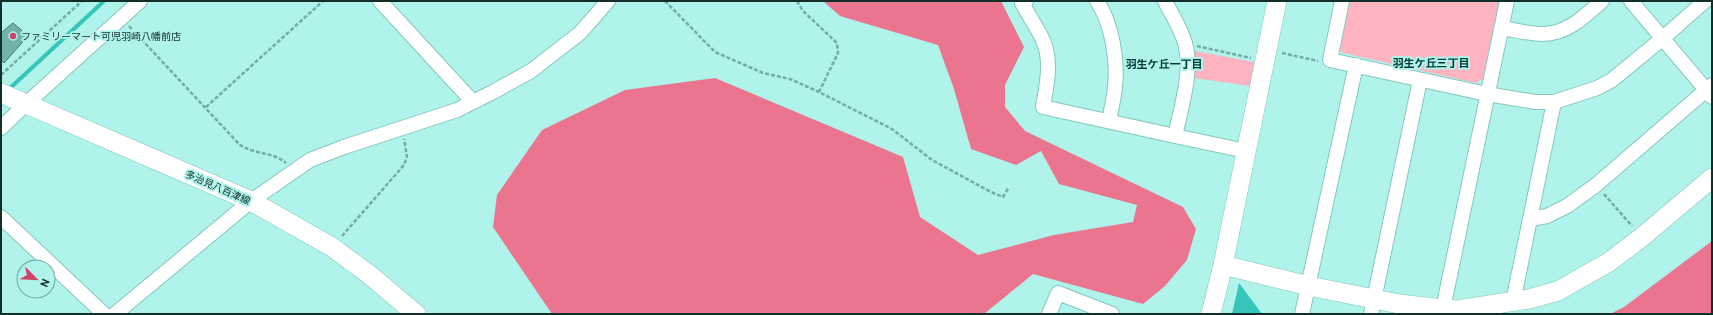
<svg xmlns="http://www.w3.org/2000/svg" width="1713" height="315" viewBox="0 0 1713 315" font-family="Overpass,'Noto Sans JP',sans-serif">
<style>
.green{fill:#fdb3c0}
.forest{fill:#eb758f}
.water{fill:#35c5bb}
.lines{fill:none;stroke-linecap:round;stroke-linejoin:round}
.stream{stroke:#35c5bb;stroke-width:4}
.building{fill:#71b3ac;stroke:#347671}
.street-casing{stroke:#85c7c1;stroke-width:16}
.secondary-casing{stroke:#85c7c1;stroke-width:20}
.path{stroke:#75aba5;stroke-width:2.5;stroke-dasharray:4 2;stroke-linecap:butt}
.street{stroke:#fff;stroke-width:14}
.secondary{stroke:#fff;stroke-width:19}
.poi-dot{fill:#d0426a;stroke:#aff3eb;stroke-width:1.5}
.labels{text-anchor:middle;stroke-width:4;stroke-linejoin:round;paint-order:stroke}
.poi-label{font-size:10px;fill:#122e2b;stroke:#aff3eb;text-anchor:start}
.street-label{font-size:10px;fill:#122e2b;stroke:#aff3eb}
.neighbourhood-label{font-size:11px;font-weight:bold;fill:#003835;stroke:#aff3eb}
</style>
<rect width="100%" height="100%" fill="#aff3eb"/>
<!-- green -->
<path class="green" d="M1348,1H1499L1483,79L1476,83L1343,53L1339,49Z
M1195,51L1254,62L1250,86L1194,78Z"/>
<!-- forest -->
<path class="forest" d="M823,1H1001L1024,47L1005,85V107L1025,131L1183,207L1196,229L1187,260L1165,286L1143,304L1033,274L984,314H552L493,227L497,195L542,130L625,90L715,78L903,157L920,217L978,255L1054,235L1133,222L1137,205L1059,184L1041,151L1016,165L971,149L954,89L938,45L840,16Z
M1712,241V314H1610L1624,307Z"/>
<!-- water -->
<path class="water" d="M1239,283L1262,314H1232Z"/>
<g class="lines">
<!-- stream -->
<path class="stream" d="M8,90L104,1"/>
</g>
<!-- building -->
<path class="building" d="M13,23L28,36L4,63L1,60V33Z"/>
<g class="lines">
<defs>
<path id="street" d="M380,1L473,102
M1026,1L1022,3C1028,14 1035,25 1041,36C1053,58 1047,83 1043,107L1175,136C1181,108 1193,71 1185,43C1181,29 1172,15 1165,1
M1097,1C1112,24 1118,60 1115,87C1114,98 1111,110 1109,121
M1342,1L1330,60L1487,94L1535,102H1554L1597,88L1612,80L1663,38L1705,1
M1631,1L1712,97
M1502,28C1515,30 1529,34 1543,34C1567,34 1585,16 1602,1
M1,128L26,104L140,1
M1175,136L1246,151
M1,217L104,314
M1530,219L1547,216L1567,206L1596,185L1712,85
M1513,302L1554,102
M1443,309L1507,1
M115,314L251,201L310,160L344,147L457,110L493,92L531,71L580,33L608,1
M1049,314L1058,293L1112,314
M1302,314L1356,65
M1371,314L1420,80"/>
<path id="secondary" d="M1,93L251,201L332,247L371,276L416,314
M1223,265L1309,286L1399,304L1443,309L1457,310L1529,299L1558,291L1609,262L1642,237L1712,178
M1211,314L1223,265L1277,1"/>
</defs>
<!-- street casing -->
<use href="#street" class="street-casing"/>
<!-- secondary casing -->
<use href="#secondary" class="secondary-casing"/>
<!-- path -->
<path class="path" d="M665,1L715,52L763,73L790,79L819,92
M797,1L803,11L837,43L838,53L819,92L892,129L932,160L991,192L1003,197L1009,187
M129,26L239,144C253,155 272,151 286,163
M1197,46L1251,58
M1282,53L1318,61
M1,75L82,1
M206,107L323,1
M1604,194L1632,226
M342,236L404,165L407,157L404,139"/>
<!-- street -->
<use href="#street" class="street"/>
<!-- secondary -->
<use href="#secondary" class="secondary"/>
</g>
<!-- markers -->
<circle class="poi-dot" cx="13" cy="36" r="4"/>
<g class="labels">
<!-- poi labels -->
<g class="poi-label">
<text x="21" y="40">ファミリーマート可児羽崎八幡前店</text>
</g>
<!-- street labels -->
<g class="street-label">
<text transform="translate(218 187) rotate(24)" y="4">多治見八百津線</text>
</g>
<!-- neighbourhood labels -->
<g class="neighbourhood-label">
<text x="1431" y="67">羽生ケ丘三丁目</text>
<text x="1164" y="68">羽生ケ丘一丁目</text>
</g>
</g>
<!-- border -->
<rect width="1713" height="315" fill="none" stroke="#122e2b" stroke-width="4"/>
<!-- north arrow -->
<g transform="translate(36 279) rotate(114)"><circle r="19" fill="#aff3eb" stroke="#70a49e"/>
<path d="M0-3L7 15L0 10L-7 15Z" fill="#d0426a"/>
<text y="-6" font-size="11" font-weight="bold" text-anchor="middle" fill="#122e2b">N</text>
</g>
</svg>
